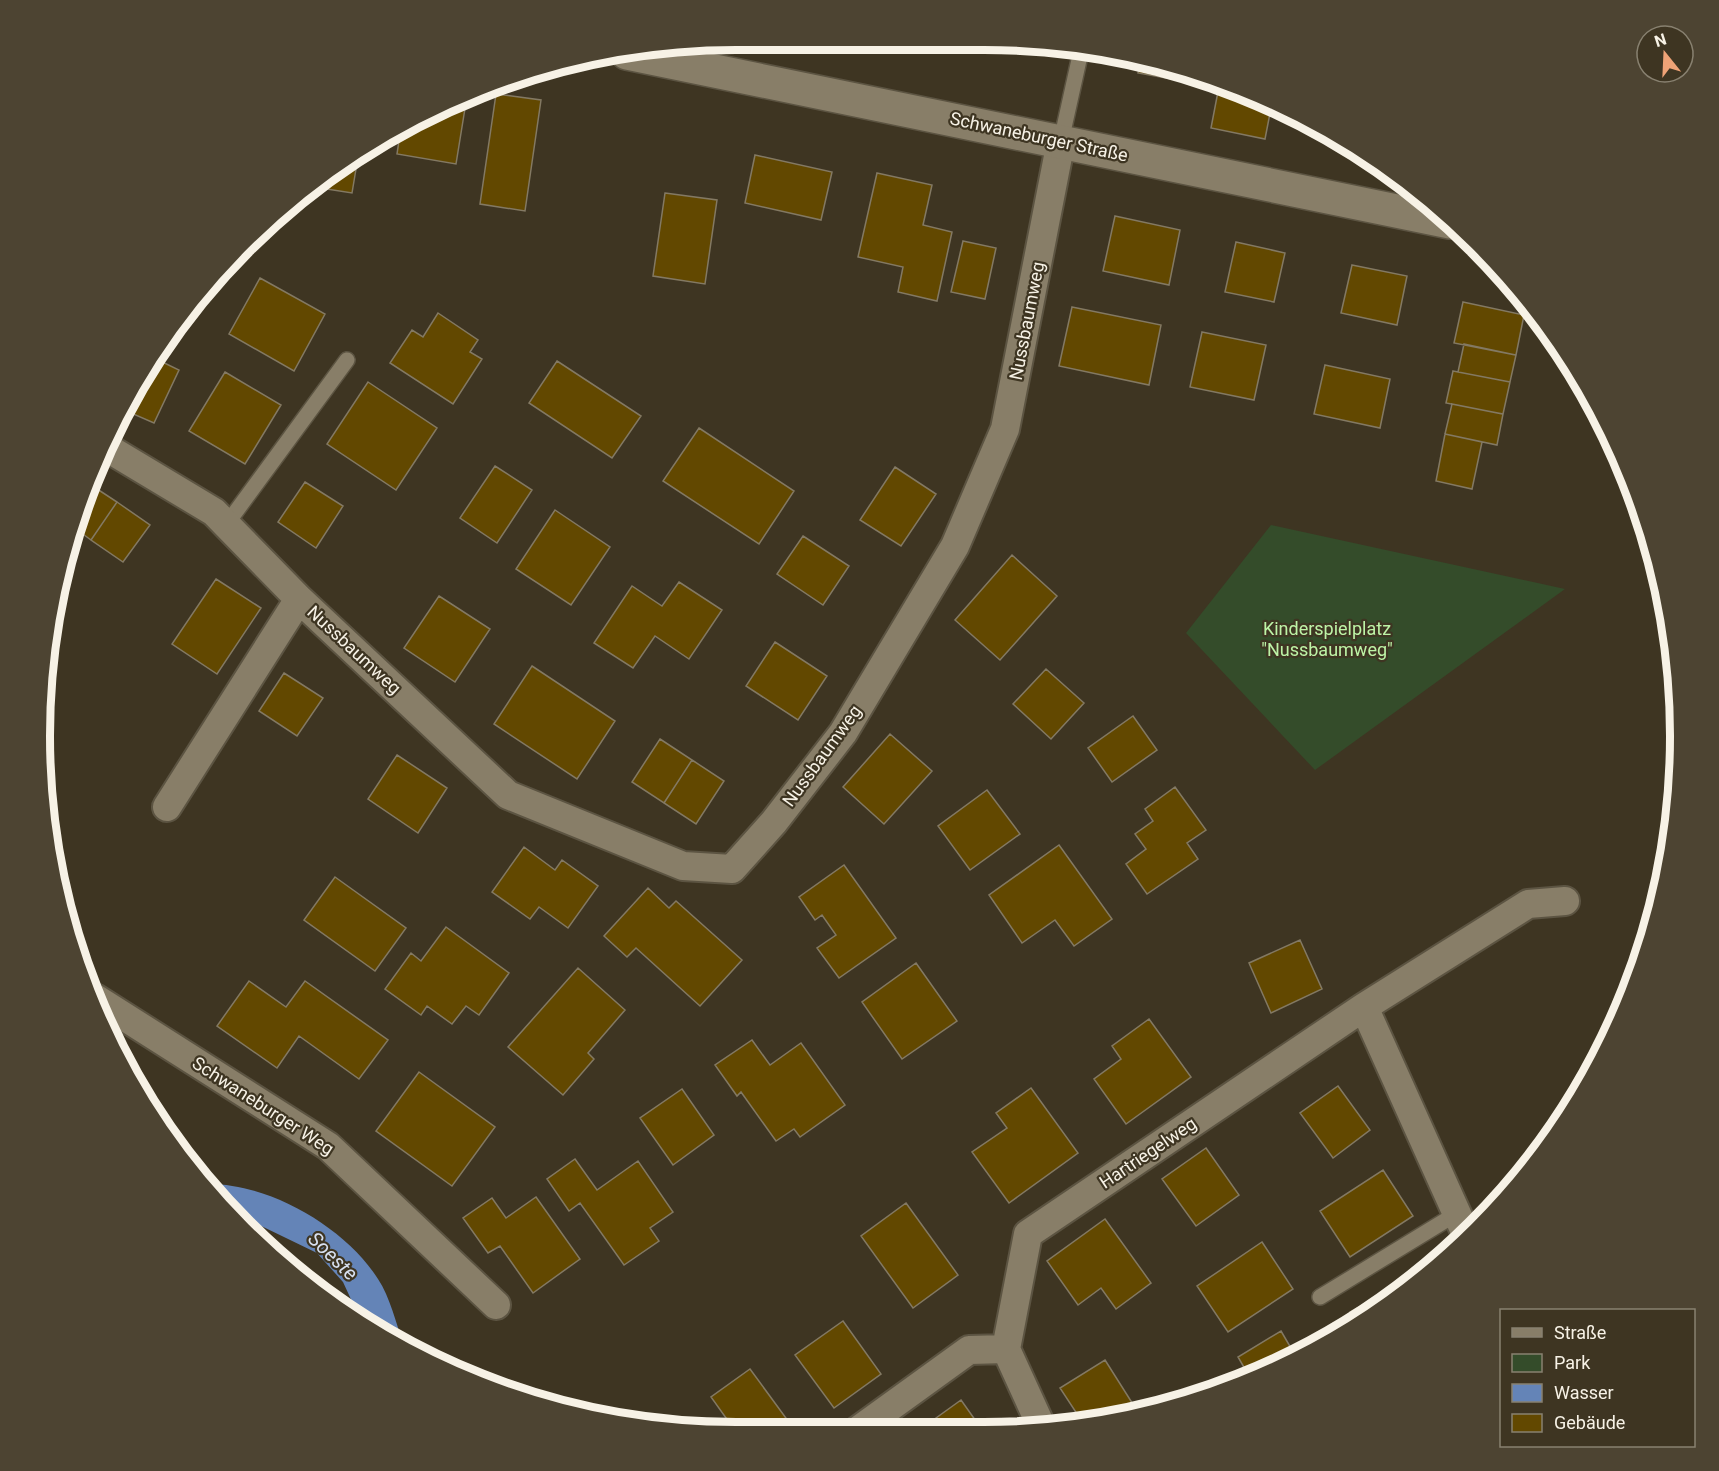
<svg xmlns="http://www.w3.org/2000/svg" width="1719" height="1471" viewBox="0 0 1719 1471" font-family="Roboto,sans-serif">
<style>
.green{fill:#344c2a}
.water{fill:#6484b7}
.building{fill:#624800;stroke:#837963;stroke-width:1.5}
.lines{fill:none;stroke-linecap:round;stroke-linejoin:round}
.service-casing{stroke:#5c5442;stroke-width:18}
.minor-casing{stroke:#5c5442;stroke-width:32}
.tertiary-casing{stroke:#5c5442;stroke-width:36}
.service{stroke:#887e68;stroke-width:15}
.minor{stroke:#887e68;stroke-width:28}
.tertiary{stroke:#887e68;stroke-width:33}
.labels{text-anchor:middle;stroke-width:4.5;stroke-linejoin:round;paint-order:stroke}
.street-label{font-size:18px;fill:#f7f2e6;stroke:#3e3522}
.park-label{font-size:18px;fill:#bdf3a6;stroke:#3e3522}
.water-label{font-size:20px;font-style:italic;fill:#d8e1f1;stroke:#3e3522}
.rim{fill:none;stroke:#f7f2e6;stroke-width:8}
</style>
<rect width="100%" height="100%" fill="#3e3522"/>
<!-- green -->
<path class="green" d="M1271,525L1565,589L1315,770L1186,633Z"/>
<!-- water -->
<path class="water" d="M207,1184C269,1183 345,1227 378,1279C390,1297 396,1323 403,1343L361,1321L343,1282L317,1253L249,1220L234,1217Z"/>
<!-- building -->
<path class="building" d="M969,43L993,44L992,48Z
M1141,60L1195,73L1193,83L1138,73Z
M1220,81L1272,103L1265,139L1211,128Z
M496,94L541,100L525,211L480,204Z
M467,96L456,164L397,154L401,128L427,111Z
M1320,129L1342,142L1319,138Z
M755,155L832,172L821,220L745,203Z
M358,157L352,193L314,187Z
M877,173L932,185L923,225L952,232L937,301L898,292L903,267L858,257Z
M665,193L717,200L705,284L653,276Z
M1115,216L1180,230L1169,285L1103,271Z
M963,241L996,248L985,299L951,292Z
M1236,242L1285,253L1274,302L1225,292Z
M1352,265L1407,276L1397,325L1341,313Z
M260,278L325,314L294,371L229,334Z
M1463,302L1524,315L1516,355L1454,343Z
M1072,307L1161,325L1149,385L1059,366Z
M438,313L478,340L470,352L482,359L453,404L390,363L412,330L423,337Z
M1202,332L1266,345L1254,400L1190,387Z
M1464,344L1516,355L1510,382L1458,372Z
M152,357L179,370L154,423L124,410Z
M557,361L641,416L612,458L529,403Z
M1325,365L1390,379L1380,428L1314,414Z
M1453,371L1510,382L1503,414L1446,403Z
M225,372L281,405L245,464L189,431Z
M368,382L437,428L396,490L327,444Z
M1452,404L1503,414L1497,445L1445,434Z
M699,428L794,491L759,544L663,481Z
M1445,434L1482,442L1472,489L1436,481Z
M495,466L532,490L497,543L460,518Z
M895,467L936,494L901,546L860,520Z
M305,482L343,506L316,548L278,522Z
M88,483L117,502L91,540L76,529Z
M117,502L150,525L123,562L91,540Z
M555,510L610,547L571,605L516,569Z
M803,536L849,566L823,605L777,574Z
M1012,555L1057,596L1000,660L955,620Z
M216,579L261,608L217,674L172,644Z
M679,582L722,610L689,659L655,636L633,668L594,643L632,586L662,606Z
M439,596L490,629L455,682L404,648Z
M775,642L827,676L798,720L746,686Z
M532,666L615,721L577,779L494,724Z
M1046,669L1084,703L1051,739L1013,704Z
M284,673L323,698L297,736L259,711Z
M1133,716L1157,750L1112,782L1088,748Z
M890,734L932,771L884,824L843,787Z
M660,739L692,760L664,803L632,782Z
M397,755L447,788L418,833L368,799Z
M692,760L724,781L696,824L664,803Z
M1175,787L1206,830L1187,843L1198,859L1147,894L1126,864L1146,849L1135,834L1153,821L1145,809Z
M987,790L1020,834L970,870L938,826Z
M1059,845L1112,919L1074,946L1055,920L1022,943L989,895Z
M524,847L555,870L562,860L598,886L568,928L539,907L530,919L492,892Z
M844,865L896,938L839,978L817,948L836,935L822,915L815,920L799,897Z
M335,877L406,928L375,971L304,920Z
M648,888L669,908L676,901L742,960L700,1006L636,948L627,957L604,936Z
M446,927L509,973L479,1015L466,1006L452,1024L427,1006L421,1015L385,989L411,953L421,961Z
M1300,940L1322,989L1271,1013L1249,963Z
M916,963L957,1021L902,1059L862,1002Z
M578,968L625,1010L588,1053L594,1059L563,1095L508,1047Z
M249,981L286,1007L305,981L388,1040L359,1079L299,1036L277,1068L217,1026Z
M1149,1019L1191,1077L1126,1124L1094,1079L1121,1059L1112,1046Z
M752,1040L770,1065L801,1043L845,1105L800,1137L794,1129L776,1141L741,1092L737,1096L715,1065Z
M419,1072L495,1127L452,1186L376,1131Z
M1338,1086L1370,1130L1333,1158L1300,1113Z
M1031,1088L1078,1153L1009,1203L972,1152L1007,1128L996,1113Z
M682,1089L714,1135L673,1165L640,1118Z
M1206,1148L1239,1195L1196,1226L1162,1179Z
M575,1159L597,1190L638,1161L673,1212L650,1228L659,1241L624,1265L580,1203L569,1211L547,1179Z
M1383,1170L1413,1216L1350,1257L1320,1211Z
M536,1197L580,1259L533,1293L500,1246L488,1253L463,1218L492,1198L506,1218Z
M906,1203L958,1275L913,1308L861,1236Z
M1105,1219L1151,1283L1116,1309L1101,1288L1078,1305L1047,1261Z
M1262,1242L1293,1289L1228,1332L1197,1286Z
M1405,1281L1407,1285L1356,1322L1350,1312Z
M843,1321L881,1374L834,1408L795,1355Z
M1281,1331L1295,1355L1249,1376L1238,1357Z
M1105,1360L1136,1409L1081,1420L1060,1388Z
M750,1369L794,1429L790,1432H736L711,1397Z
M961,1400L983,1431H918Z"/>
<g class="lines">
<defs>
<path id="service" d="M1061,141L1079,60L1077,46
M226,525L347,360
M1320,1297L1456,1214"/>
<path id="minor" d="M104,446L214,512L299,599
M167,807L299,599L508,795L683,866L732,869L774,822L843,733L955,546L1005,429L1061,141
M95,998L328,1146L496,1305
M1466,1234L1364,1007L1528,904L1565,901
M1042,1428L1006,1349L1028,1234L1364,1007
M857,1431L969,1350L1006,1349"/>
<path id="tertiary" d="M627,53L1450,222"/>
</defs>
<!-- service casing -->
<use href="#service" class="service-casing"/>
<!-- minor casing -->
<use href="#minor" class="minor-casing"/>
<!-- tertiary casing -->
<use href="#tertiary" class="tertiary-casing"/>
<!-- service -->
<use href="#service" class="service"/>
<!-- minor -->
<use href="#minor" class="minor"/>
<!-- tertiary -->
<use href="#tertiary" class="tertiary"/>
</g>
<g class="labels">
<!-- street labels -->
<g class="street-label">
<text transform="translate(1039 137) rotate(12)" y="6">Schwaneburger Straße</text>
<text transform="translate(1027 321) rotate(-79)" y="6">Nussbaumweg</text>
<text transform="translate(354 650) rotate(43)" y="6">Nussbaumweg</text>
<text transform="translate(822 756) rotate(-54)" y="6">Nussbaumweg</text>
<text transform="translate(263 1106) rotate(33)" y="6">Schwaneburger Weg</text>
<text transform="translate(1148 1153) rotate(-34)" y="6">Hartriegelweg</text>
</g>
<!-- park labels -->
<g class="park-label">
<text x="1327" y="635">Kinderspielplatz<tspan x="1327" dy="21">"Nussbaumweg"</tspan></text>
</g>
<!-- water labels -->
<g class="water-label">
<text transform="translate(333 1256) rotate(44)" y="7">Soeste</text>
</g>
</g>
<!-- crop -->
<path d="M0 0H1719V1471H0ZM736 50H984A686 686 0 0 1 1670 736V736A686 686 0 0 1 984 1422H736A686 686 0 0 1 50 736V736A686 686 0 0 1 736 50Z" fill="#4d4432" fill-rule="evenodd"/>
<path class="rim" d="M736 50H984A686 686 0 0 1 1670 736V736A686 686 0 0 1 984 1422H736A686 686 0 0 1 50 736V736A686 686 0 0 1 736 50Z"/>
<!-- legend -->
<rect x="1500" y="1309" width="195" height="138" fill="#3e3522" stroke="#888170" stroke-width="1.5"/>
<rect x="1512" y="1328" width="30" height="9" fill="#887e68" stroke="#888170" stroke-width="1.5"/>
<text x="1554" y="1339" font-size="18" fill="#f7f2e6">Straße</text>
<rect x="1512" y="1354" width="30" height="18" fill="#344c2a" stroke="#888170" stroke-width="1.5"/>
<text x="1554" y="1369" font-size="18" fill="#f7f2e6">Park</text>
<rect x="1512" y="1384" width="30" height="18" fill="#6484b7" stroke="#888170" stroke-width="1.5"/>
<text x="1554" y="1399" font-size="18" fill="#f7f2e6">Wasser</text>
<rect x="1512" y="1414" width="30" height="18" fill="#624800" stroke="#888170" stroke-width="1.5"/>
<text x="1554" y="1429" font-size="18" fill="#f7f2e6">Gebäude</text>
<!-- north arrow -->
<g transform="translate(1665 54) rotate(342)"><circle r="28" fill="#3e3522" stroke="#888170" stroke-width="1.5"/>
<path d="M0-4.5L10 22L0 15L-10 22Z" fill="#efa377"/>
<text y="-9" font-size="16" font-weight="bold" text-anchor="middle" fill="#f7f2e6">N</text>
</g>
</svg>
